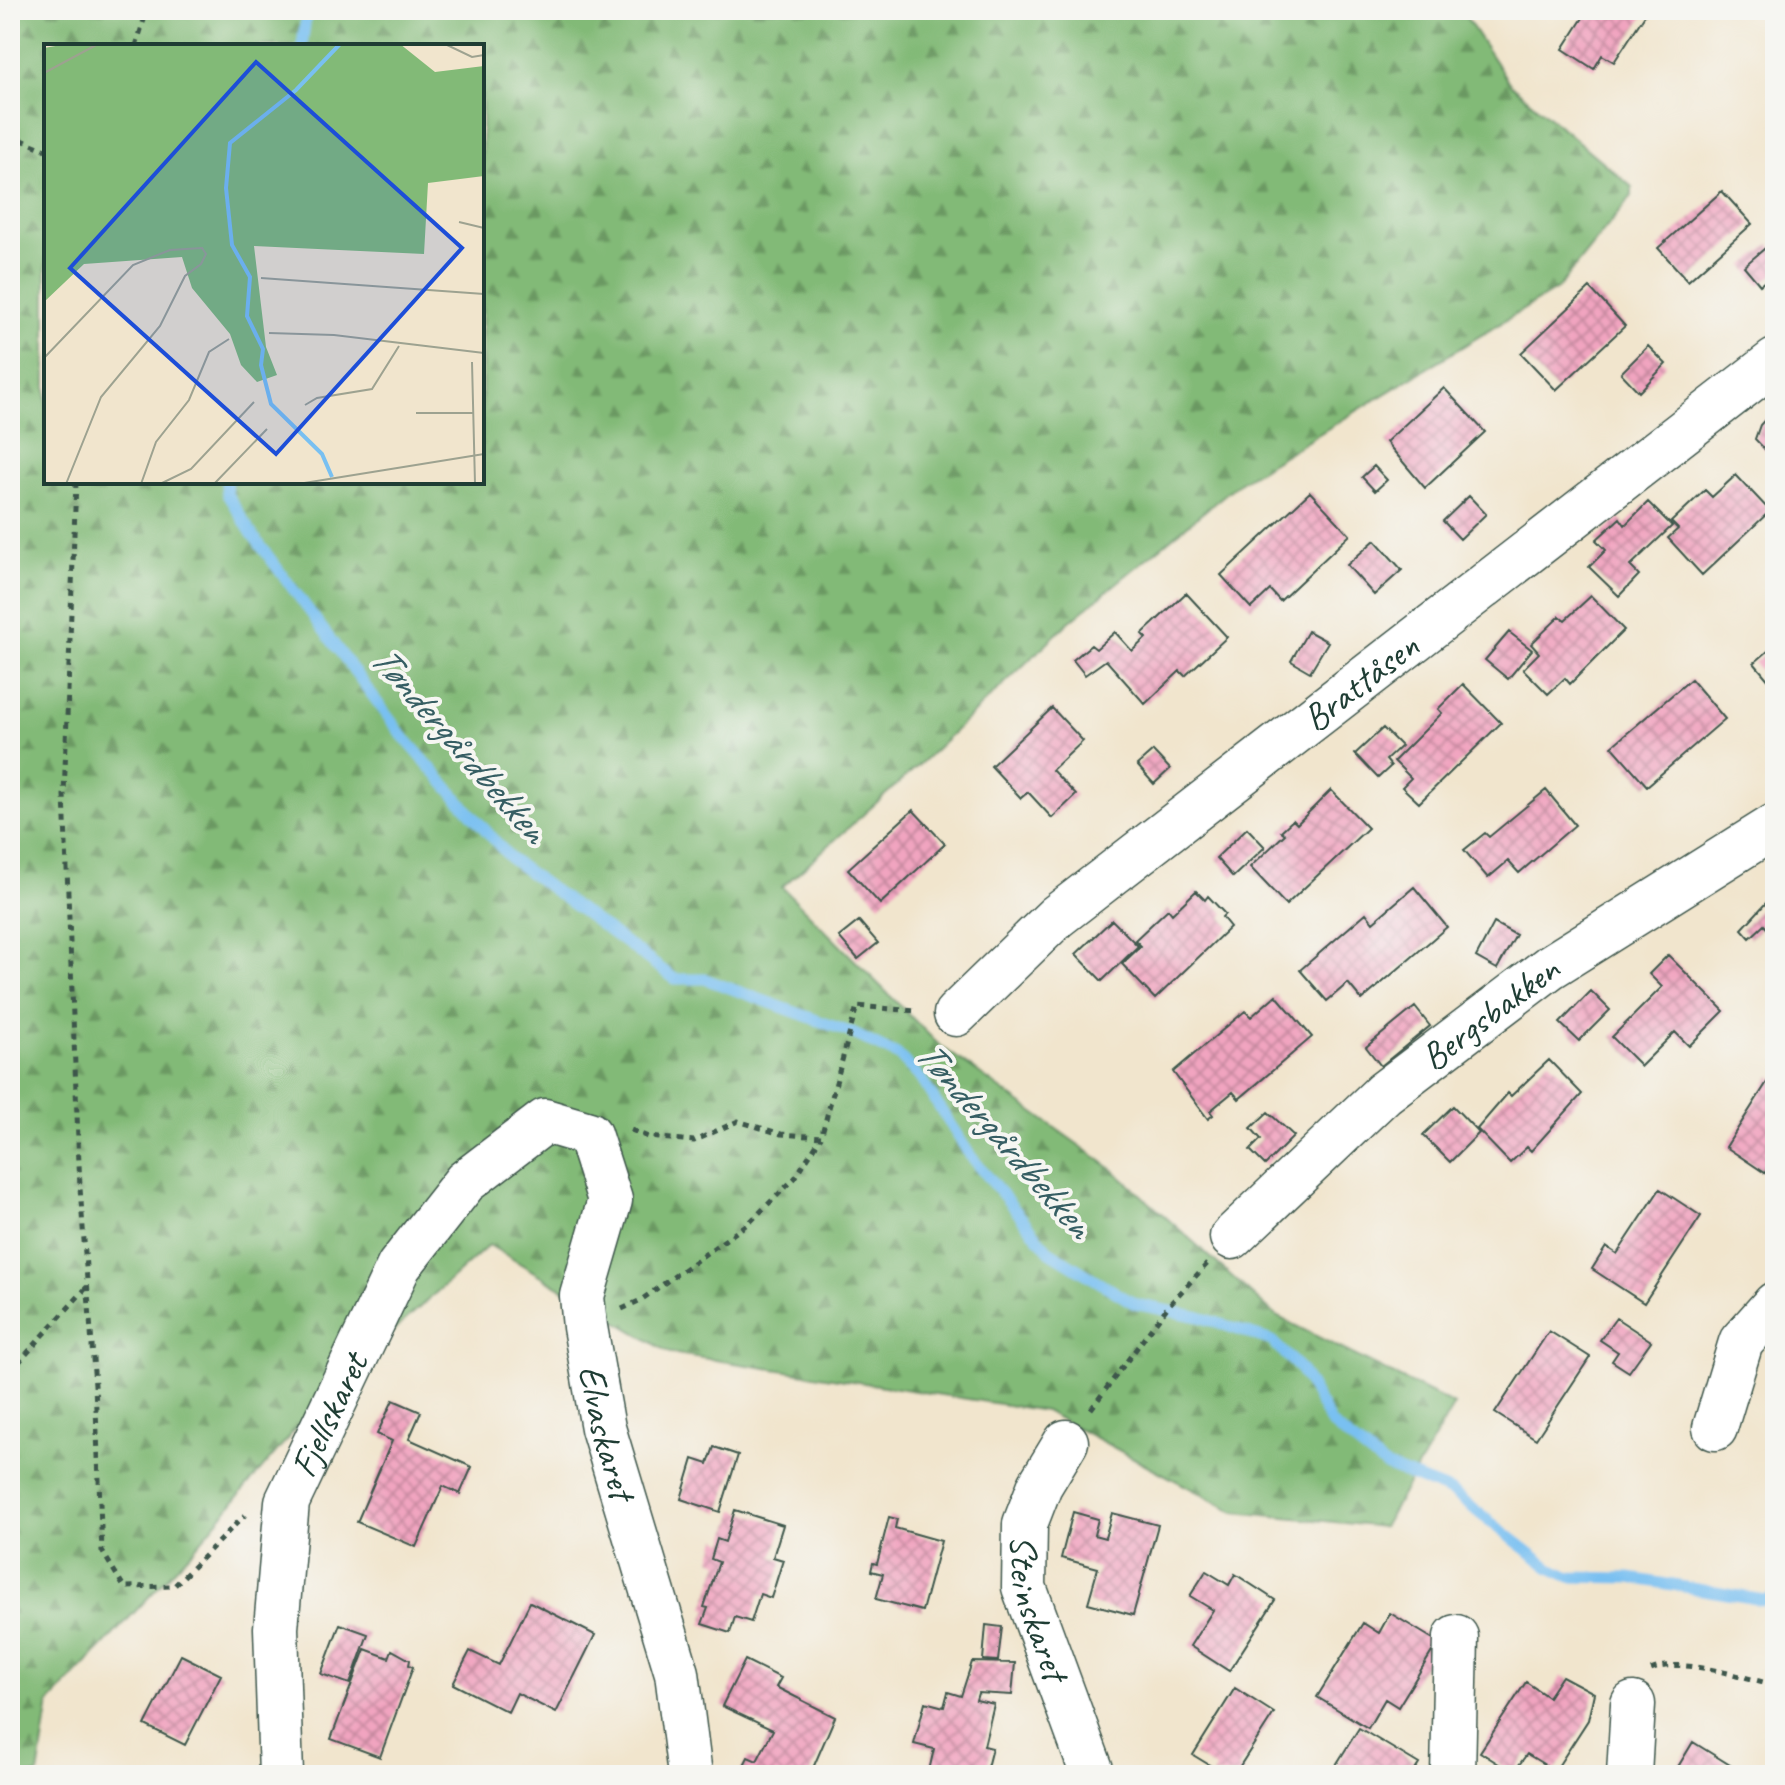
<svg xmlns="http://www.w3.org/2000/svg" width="1785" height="1785" viewBox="0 0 1785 1785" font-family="Caveat,sans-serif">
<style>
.forest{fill:url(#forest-firs);stroke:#507c56;stroke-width:2;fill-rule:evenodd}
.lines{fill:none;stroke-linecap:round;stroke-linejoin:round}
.stream{stroke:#79c0f1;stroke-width:11}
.building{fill:url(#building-cross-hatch)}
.minor-casing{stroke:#3e564b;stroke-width:47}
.path{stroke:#3e564b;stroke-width:5;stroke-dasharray:6 6;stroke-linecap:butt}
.minor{stroke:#fff;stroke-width:44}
.labels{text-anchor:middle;stroke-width:8;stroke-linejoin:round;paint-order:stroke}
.street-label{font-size:38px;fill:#1f3d34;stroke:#f6f6f2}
.water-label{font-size:40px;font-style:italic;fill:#365e63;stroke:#f6f6f2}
.inset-river{fill:none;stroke:#79c0f1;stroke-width:4}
.inset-road{fill:none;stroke:#9da290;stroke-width:2}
.view{fill:#1d4ed8;fill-opacity:0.15;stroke:#1d4ed8;stroke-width:4}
.inset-edge{fill:none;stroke:#1f3d34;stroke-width:4}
</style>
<defs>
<pattern id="forest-firs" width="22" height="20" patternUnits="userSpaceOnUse" patternTransform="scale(2)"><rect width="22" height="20" fill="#82ba77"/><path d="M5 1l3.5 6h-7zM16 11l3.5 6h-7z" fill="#6a9862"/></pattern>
<pattern id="building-cross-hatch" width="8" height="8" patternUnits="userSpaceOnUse" patternTransform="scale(2)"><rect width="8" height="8" fill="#f1a4c0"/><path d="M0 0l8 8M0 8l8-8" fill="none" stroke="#c3879d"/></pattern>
</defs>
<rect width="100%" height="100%" fill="#f6f6f2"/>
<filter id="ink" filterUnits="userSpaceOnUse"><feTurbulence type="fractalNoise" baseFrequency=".0125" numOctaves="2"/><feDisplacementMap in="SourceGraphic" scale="16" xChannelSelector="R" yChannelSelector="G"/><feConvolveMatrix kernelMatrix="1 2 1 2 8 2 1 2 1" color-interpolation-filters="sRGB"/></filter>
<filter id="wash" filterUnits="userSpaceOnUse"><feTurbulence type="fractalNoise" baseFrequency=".006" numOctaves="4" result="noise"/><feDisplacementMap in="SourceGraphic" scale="32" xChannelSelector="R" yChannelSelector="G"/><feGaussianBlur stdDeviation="1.8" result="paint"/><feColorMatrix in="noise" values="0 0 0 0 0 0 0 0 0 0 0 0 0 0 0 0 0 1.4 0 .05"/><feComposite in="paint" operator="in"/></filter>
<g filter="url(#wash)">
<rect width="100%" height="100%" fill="#f1e5cd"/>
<!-- forest -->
<path class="forest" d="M10,10H1461L1510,84L1632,187V196L1557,289L1240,482L1069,622L921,763L782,887L938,1044L1111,1168L1276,1316L1454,1405L1383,1527L1235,1512L1045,1411L670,1353L489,1245L333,1385L193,1550L49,1703L38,1775H10ZM46,46H482V482H46Z"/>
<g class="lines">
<!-- stream -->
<path class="stream" d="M302,46L307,10
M226,482L227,494L252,534L401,734L512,860L675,979H705L852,1033L899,1056L921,1079L970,1155L1050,1252L1135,1304L1200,1317L1272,1341L1301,1370L1332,1425L1385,1466L1452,1492L1550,1568L1570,1577L1630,1578L1764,1600L1775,1597"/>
</g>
<g id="blocks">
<!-- building -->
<path class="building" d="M1588,10H1648L1614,62L1602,55L1594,69L1563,49Z
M1722,191L1752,224L1688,281L1658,248Z
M1770,244L1775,250V273L1760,285L1744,266Z
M1590,288L1625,326L1556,390L1521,353Z
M1648,346L1666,364L1639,392L1621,373Z
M1444,388L1485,432L1425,488L1386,442Z
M1775,409V454L1772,457L1755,439L1760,425Z
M1374,466L1387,480L1375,491L1362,477Z
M1736,475L1770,511L1702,575L1668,538L1678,529L1671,522L1705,490L1712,497Z
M1310,492L1350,535L1280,601L1270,590L1251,608L1221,575Z
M1469,496L1486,514L1460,539L1443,521Z
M1648,502L1672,526L1630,566L1639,575L1619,596L1589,567L1606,550L1596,540L1620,518L1625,525Z
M1375,540L1402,570L1374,595L1347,565Z
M1186,593L1227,637L1185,676L1180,671L1145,704L1106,660L1085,675L1073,660L1091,645L1096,649L1115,632L1132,651L1146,638L1142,634Z
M1591,596L1624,630L1570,684L1565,678L1548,694L1523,669L1539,653L1531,644L1560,616L1565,620Z
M1308,631L1328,642L1310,672L1291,661Z
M1509,632L1532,650L1508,679L1485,660Z
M1775,645V688L1754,663Z
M1691,679L1725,719L1647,786L1612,746Z
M1463,684L1501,723L1419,803L1402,787L1411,778L1394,761L1442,713L1438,709Z
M1052,708L1083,741L1052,770L1076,795L1052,818L1028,792L1021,798L991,766Z
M1383,728L1401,746L1386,760L1391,766L1378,778L1355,754Z
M1153,751L1170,769L1154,784L1137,765Z
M1331,790L1368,828L1286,905L1250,867L1285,834L1281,831L1293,820L1297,824Z
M1546,790L1575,825L1519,873L1508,861L1488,878L1464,850L1485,833L1489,837Z
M913,810L945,844L880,904L848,869Z
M1247,828L1265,847L1233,877L1216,858Z
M1414,887L1447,927L1362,1000L1348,983L1327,1001L1300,970L1366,913L1373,922Z
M1196,891L1205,900L1208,896L1225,914L1222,917L1230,927L1155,999L1122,964L1141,946L1135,940L1168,909L1172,914Z
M1775,893V937L1764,925L1750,938L1742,929Z
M1112,920L1138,946L1102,981L1076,954Z
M859,921L878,943L858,959L839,937Z
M1494,923L1516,935L1497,969L1476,957Z
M1668,955L1724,1011L1689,1046L1675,1032L1641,1066L1612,1037L1662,987L1649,974Z
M1591,991L1610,1010L1579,1041L1560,1023Z
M1276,995L1312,1037L1239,1099L1233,1092L1210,1111L1213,1115L1208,1119L1173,1072L1245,1011L1251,1017Z
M1415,1007L1430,1026L1381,1066L1366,1047Z
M1549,1060L1582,1094L1531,1151L1527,1147L1510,1163L1477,1129L1508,1093L1511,1096Z
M1771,1076L1775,1079V1158L1765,1173L1726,1147Z
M1453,1106L1479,1133L1450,1162L1423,1135Z
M1268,1112L1294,1136L1265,1165L1250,1150L1261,1139L1251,1128Z
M1660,1189L1701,1216L1644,1303L1592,1269L1606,1247L1617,1254Z
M1616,1318L1651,1341L1629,1372L1612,1361L1618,1352L1600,1340Z
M1549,1331L1590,1357L1536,1439L1495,1413Z
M393,1400L421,1412L409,1439L472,1467L460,1494L443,1486L416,1547L357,1522L392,1441L377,1434Z
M714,1447L738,1455L720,1512L681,1499L693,1459L708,1464Z
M735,1510L783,1525L773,1557L783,1560L771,1598L760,1594L751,1622L735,1617L730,1633L702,1624L708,1608L704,1607L719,1562L711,1559L717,1539L725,1542Z
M1073,1512L1098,1519L1094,1535L1105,1538L1112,1513L1158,1525L1133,1615L1088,1603L1098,1568L1061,1558Z
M889,1517L897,1519L895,1528L941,1541L922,1611L876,1599L883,1574L871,1571L873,1563L877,1564Z
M1206,1571L1229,1585L1235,1574L1275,1600L1229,1671L1190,1646L1213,1610L1190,1596Z
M530,1602L595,1635L556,1713L517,1693L508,1712L453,1684L470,1651L499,1665Z
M1390,1613L1438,1642L1398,1707L1385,1699L1368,1728L1317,1697L1363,1623L1379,1633Z
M340,1624L368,1634L350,1684L321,1674Z
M986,1625L1002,1627L998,1661L983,1660Z
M365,1649L389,1658L392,1650L410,1660L409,1665L413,1667L380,1757L331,1739Z
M181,1655L221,1675L185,1745L145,1725Z
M745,1660L781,1678L776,1687L835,1717L810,1775H739L748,1757L757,1761L773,1730L722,1706Z
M972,1662L1015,1663L1012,1695L978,1693L976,1700L994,1704L984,1746L992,1748L985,1775H928L934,1749L914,1744L925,1702L944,1707L948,1692L961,1696Z
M1562,1676L1594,1693L1588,1720L1555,1771L1527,1754L1513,1773L1480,1752L1526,1682L1548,1697Z
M1235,1688L1274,1713L1238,1769L1247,1775H1212L1216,1769L1193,1755Z
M1359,1728L1419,1764L1412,1775L1331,1773Z
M1693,1742L1746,1775H1673Z"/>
</g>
</g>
<g filter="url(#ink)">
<use href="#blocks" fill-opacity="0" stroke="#3e564b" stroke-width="2"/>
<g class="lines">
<defs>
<g id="minor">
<path id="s1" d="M956,1014L1056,917L1775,361"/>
<path id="s2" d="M1232,1237L1384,1093L1550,967L1775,826"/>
<path d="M1715,1428L1741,1342L1775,1304"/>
<path id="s3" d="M1066,1442L1040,1485L1025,1524L1024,1587L1093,1775"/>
<path id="s4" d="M281,1775L276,1628L287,1502L399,1266L465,1182L545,1121L589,1134L610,1200L582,1296L585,1327L603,1428L677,1673L690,1775"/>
<path d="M1453,1775L1456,1637"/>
<path d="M1629,1775L1633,1704"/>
</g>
</defs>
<!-- minor casing -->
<use href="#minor" class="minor-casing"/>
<!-- path -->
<path class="path" d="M136,46L147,10
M10,135L46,150
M76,482L64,795L80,1188L95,1385L102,1551L124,1587L174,1586L245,1515
M631,1130L648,1137L694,1141L738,1121L781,1134L821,1137L857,1006L916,1011
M622,1309L641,1300L750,1222L795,1178L821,1137
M10,1372L87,1287
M1091,1409L1169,1305L1207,1264
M1651,1670C1678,1656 1745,1678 1775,1685"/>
<!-- minor -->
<use href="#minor" class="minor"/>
</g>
</g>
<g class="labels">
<!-- street labels -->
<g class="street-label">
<text dy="13" stroke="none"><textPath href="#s1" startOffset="524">Brattåsen</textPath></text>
<text dy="13" stroke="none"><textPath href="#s2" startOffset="342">Bergsbakken</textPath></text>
<text dy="13" stroke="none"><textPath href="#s4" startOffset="370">Fjellskaret</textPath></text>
<text dy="13" stroke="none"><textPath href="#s4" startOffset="1096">Elvaskaret</textPath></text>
<text dy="13" stroke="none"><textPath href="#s3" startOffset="178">Steinskaret</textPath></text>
</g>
<!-- water labels -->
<g class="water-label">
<text transform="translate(460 743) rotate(49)" y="14">Tøndergårdbekken</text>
<text transform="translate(1005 1138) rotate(49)" y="14">Tøndergårdbekken</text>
</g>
</g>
<!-- overview -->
<g transform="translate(44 44)">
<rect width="440" height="440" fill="#f1e5cd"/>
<path d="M23,0H356L391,28L440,22V132L384,139L380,210L210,202L222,303L233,331L213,338L197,321L186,290L148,244L138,213L40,220L0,258V4Z" fill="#82ba77"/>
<path class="inset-river" d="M288,433L278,410L227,360L217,321L219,305L203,272L206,233L188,201L182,144L186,99L252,46L296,0"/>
<path class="inset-road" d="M401,0L428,13L440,11M0,29L54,0M415,178L440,184M217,234L440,250M225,289L290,291L440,309M0,314L89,221L126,206L158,204L162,210L157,220L141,232L116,282L57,353L22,440M428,318L431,440M261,361L273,354L328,345L355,302M372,369H429M97,440L112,398L145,356L165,308L185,295M116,440L147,425L210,358M170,440L223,385M254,440L440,410"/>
<path class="view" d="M212,18L418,204L232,410L26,224Z"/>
<rect width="440" height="440" class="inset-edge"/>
</g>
<!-- margin -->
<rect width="1785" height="1785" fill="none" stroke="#f6f6f2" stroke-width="40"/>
</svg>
